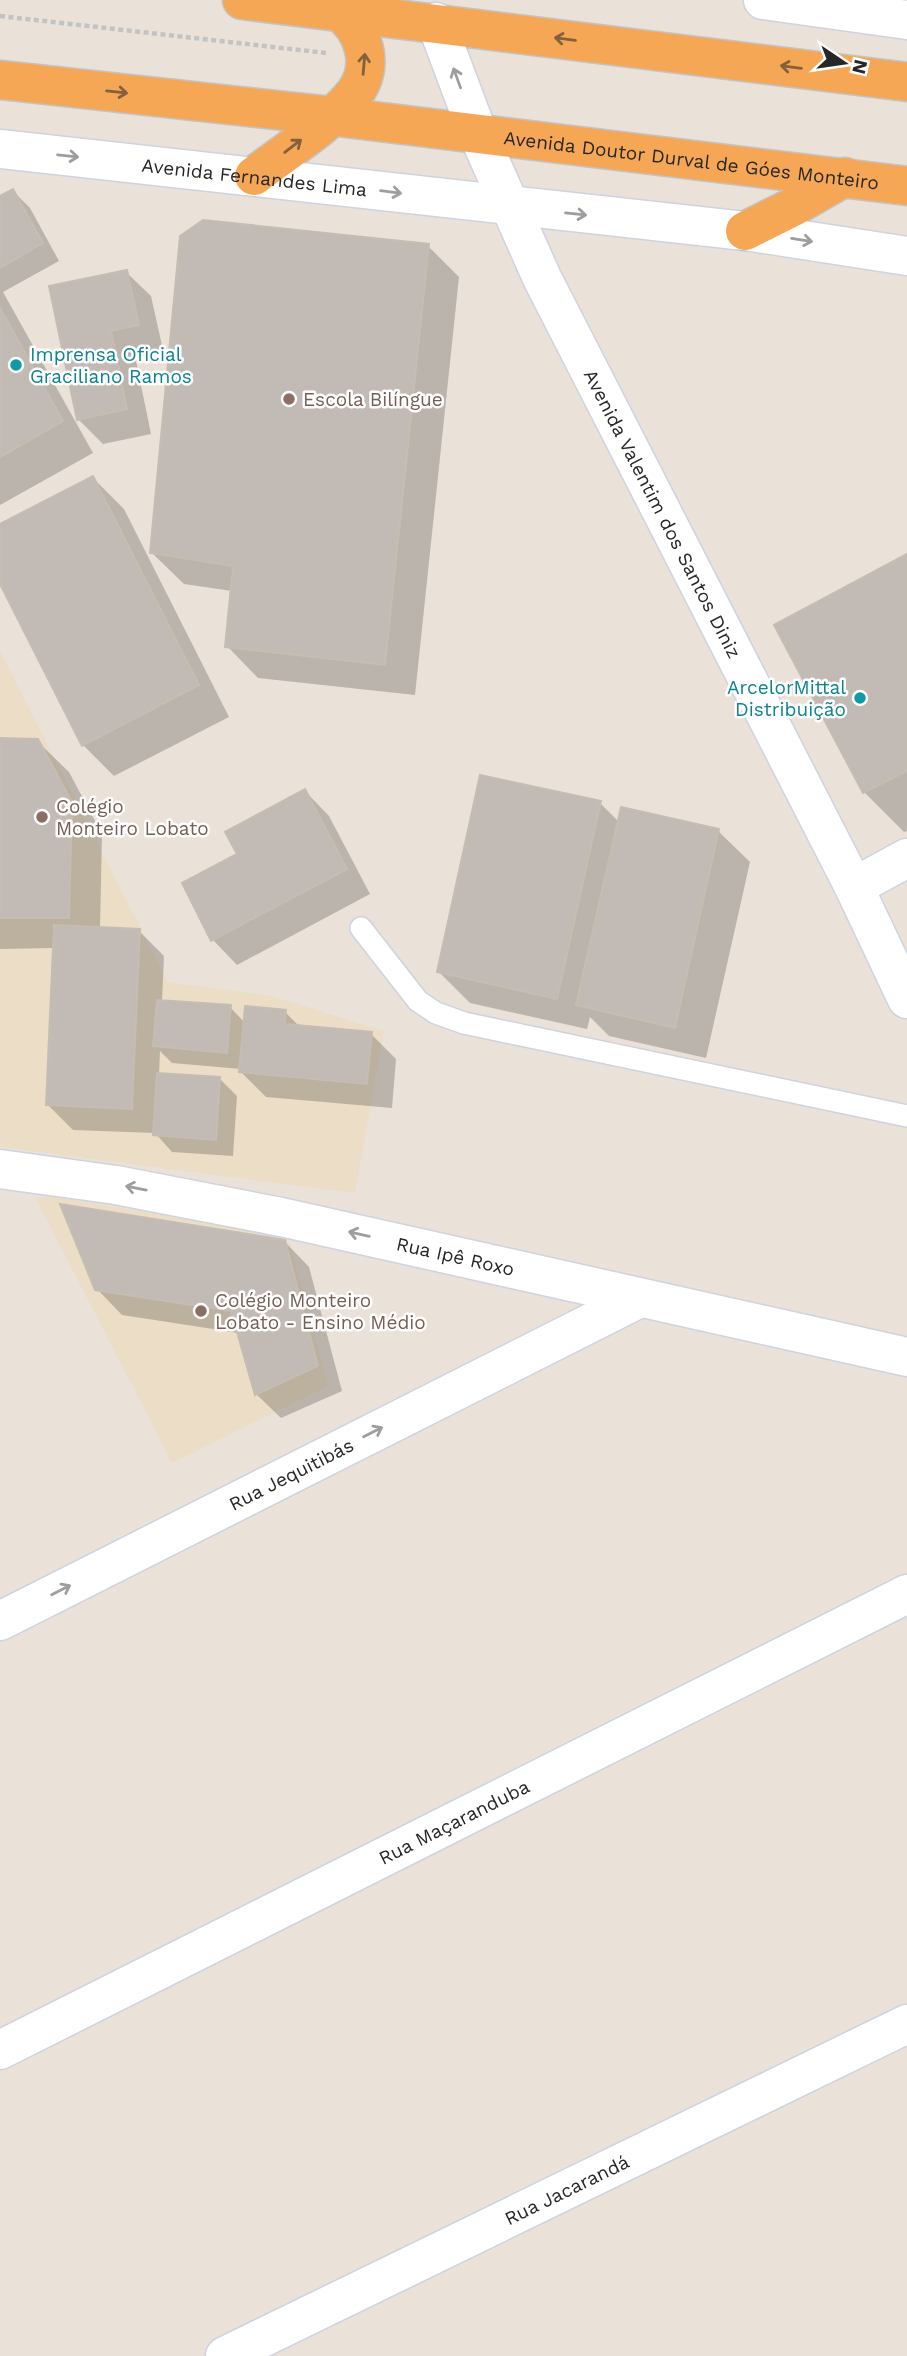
<svg xmlns="http://www.w3.org/2000/svg" width="907" height="2356" viewBox="0 0 907 2356" font-family="'Work Sans',sans-serif">
<style>
.education{fill:#ecddc7}
.shadow{fill:#0003}
.building{fill:#c2bbb5;stroke:#c5bdb2;stroke-width:2}
.lines{fill:none;stroke-linecap:round;stroke-linejoin:round}
.service-casing{stroke:#ced3e0;stroke-width:24}
.minor-casing{stroke:#ced3e0;stroke-width:41}
.tertiary-casing{stroke:#ced3e0;stroke-width:41}
.trunk-casing{stroke:#c3c3c3;stroke-width:41}
.path{stroke:#c3c3c3;stroke-width:4.5;stroke-dasharray:5 3.5;stroke-linecap:butt}
.service{stroke:#fff;stroke-width:21}
.minor{stroke:#fff;stroke-width:38}
.tertiary{stroke:#fff;stroke-width:38}
.trunk{stroke:#f6a755;stroke-width:38}
.oneway{stroke:#84613c}
.oneway2{stroke:#9e9e9e}
.culture-dot{fill:#0f9aa8;stroke:#fff;stroke-width:2.5}
.education-dot{fill:#8d6e63;stroke:#fff;stroke-width:2.5}
.labels{text-anchor:middle;stroke-width:5;stroke-linejoin:round;paint-order:stroke}
.street-label{font-size:19px;fill:#272727;stroke:#fff}
.culture-label{font-size:19px;fill:#0d838f;stroke:#fff;text-anchor:start}
.education-label{font-size:19px;fill:#785e54;stroke:#fff;text-anchor:start}
</style>
<rect width="100%" height="100%" fill="#eae1d8"/>
<!-- education -->
<path class="education" d="M0,651L168,982L272,996L384,1031L355,1193L0,1147Z
M49,1196L288,1236L328,1386L172,1463L36,1199Z"/>
<!-- shadow -->
<path class="shadow" d="M13,191L30,208L59,261L3,292L93,453L0,505V198Z
M428,246L459,277L415,695L258,678L227,646L232,591L184,584L152,553Z
M126,272L151,296L163,350L135,356L151,434L103,444L78,419Z
M93,478L124,509L229,717L114,776L83,745L0,580V526Z
M907,556V831L904,832L864,792Z
M0,739L37,741L69,772L102,834L100,929L139,931L164,956L162,1002L230,1007L245,1023L285,1012L300,1027L371,1034L396,1059L392,1108L266,1097L241,1072V1069L172,1063L160,1051L159,1075L220,1079L237,1096L233,1156L172,1152L155,1133L73,1130L48,1105L54,948L0,949Z
M305,791L329,816L370,894L237,965L213,940L239,855Z
M600,803L619,822L718,831L750,862L706,1058L609,1036L590,1017L587,1029L470,1003L439,972Z
M284,1241L309,1267L342,1391L281,1418L256,1394L239,1333L122,1315L97,1289Z"/>
<!-- building -->
<path class="building" d="M13,189L43,243L0,268V196Z
M203,220L429,244L385,665L225,647L233,566L150,553L180,236Z
M127,270L139,325L111,331L127,409L77,420L49,286Z
M0,308L63,421L0,457Z
M93,476L199,685L82,746L0,584V524Z
M907,554V771L863,793L774,625Z
M0,738L38,739L72,802L69,918H0Z
M480,775L601,801L557,999L437,972Z
M305,789L347,869L211,941L182,883L237,854L225,832Z
M621,807L719,829L675,1028L576,1005Z
M54,925L140,929L132,1109L46,1105Z
M157,1000L231,1005L227,1053L153,1046Z
M245,1006L286,1010L285,1024L372,1032L367,1084L239,1072Z
M157,1073L220,1077L216,1140L153,1135Z
M60,1204L285,1240L318,1366L255,1395L231,1311L95,1290Z"/>
<g class="lines">
<defs>
<path id="service" d="M361,928L418,1001L436,1013L464,1023L907,1116"/>
<g id="minor">
<path d="M763,0L907,20"/>
<path id="s1" d="M0,149L745,231L907,256"/>
<path d="M854,887L907,858"/>
<path id="s2" d="M0,1169L116,1185L281,1217L907,1357"/>
<path id="s3" d="M0,1621L640,1298"/>
<path id="s4" d="M0,2050L907,1594"/>
<path id="s5" d="M225,2356L907,2024"/>
</g>
<g id="tertiary">
<path id="s6" d="M436,22L478,134L542,278L854,887L907,999"/>
</g>
<g id="trunk">
<path d="M242,0L907,82"/>
<path id="s7" d="M0,80L331,116L907,186"/>
<path d="M254,176C286,151 329,125 354,94C376,66 364,29 337,10"/>
<path d="M745,231L793,207L845,177"/>
</g>
</defs>
<!-- service casing -->
<use href="#service" class="service-casing"/>
<!-- minor casing -->
<use href="#minor" class="minor-casing"/>
<!-- tertiary casing -->
<use href="#tertiary" class="tertiary-casing"/>
<!-- trunk casing -->
<use href="#trunk" class="trunk-casing"/>
<!-- path -->
<path class="path" d="M0,16L326,53"/>
<!-- service -->
<use href="#service" class="service"/>
<!-- minor -->
<use href="#minor" class="minor"/>
<!-- tertiary -->
<use href="#tertiary" class="tertiary"/>
<!-- trunk -->
<use href="#trunk" class="trunk"/>
</g>
<!-- one-way arrows -->
<defs><path id="oneway-shaft" d="M-6 0H5M1.5-3L5.5 0L1.5 3" fill="none" stroke-width="1.6" stroke-linecap="round" stroke-linejoin="round" transform="scale(1.75)"/></defs>
<g class="oneway">
<use href="#oneway-shaft" transform="translate(565 39) rotate(-173)"/>
<use href="#oneway-shaft" transform="translate(364 64) rotate(-85)"/>
<use href="#oneway-shaft" transform="translate(791 67) rotate(-173)"/>
<use href="#oneway-shaft" transform="translate(117 92) rotate(6)"/>
<use href="#oneway-shaft" transform="translate(293 146) rotate(-38)"/>
</g>
<g class="oneway2">
<use href="#oneway-shaft" transform="translate(457 78) rotate(-110)"/>
<use href="#oneway-shaft" transform="translate(68 156) rotate(6)"/>
<use href="#oneway-shaft" transform="translate(391 192) rotate(7)"/>
<use href="#oneway-shaft" transform="translate(576 214) rotate(6)"/>
<use href="#oneway-shaft" transform="translate(802 240) rotate(9)"/>
<use href="#oneway-shaft" transform="translate(136 1188) rotate(-169)"/>
<use href="#oneway-shaft" transform="translate(359 1234) rotate(-167)"/>
<use href="#oneway-shaft" transform="translate(373 1432) rotate(-27)"/>
<use href="#oneway-shaft" transform="translate(61 1590) rotate(-27)"/>
</g>
<!-- markers -->
<g class="culture-dot">
<circle cx="16" cy="365" r="7"/>
<circle cx="860" cy="698" r="7"/>
</g>
<g class="education-dot">
<circle cx="289" cy="399" r="7"/>
<circle cx="42" cy="817" r="7"/>
<circle cx="201" cy="1311" r="7"/>
</g>
<g class="labels">
<!-- street labels -->
<g class="street-label">
<text dy="7" stroke="none"><textPath href="#s7" startOffset="696">Avenida Doutor Durval de Góes Monteiro</textPath></text>
<text dy="7" stroke="none"><textPath href="#s1" startOffset="256">Avenida Fernandes Lima</textPath></text>
<text dy="7" stroke="none"><textPath href="#s6" startOffset="542">Avenida Valentim dos Santos Diniz</textPath></text>
<text dy="7" stroke="none"><textPath href="#s2" startOffset="464">Rua Ipê Roxo</textPath></text>
<text dy="7" stroke="none"><textPath href="#s3" startOffset="326">Rua Jequitibás</textPath></text>
<text dy="7" stroke="none"><textPath href="#s4" startOffset="508">Rua Maçaranduba</textPath></text>
<text dy="7" stroke="none"><textPath href="#s5" startOffset="380">Rua Jacarandá</textPath></text>
</g>
<!-- culture labels -->
<g class="culture-label">
<text x="30" y="361">Imprensa Oficial<tspan x="30" dy="22">Graciliano Ramos</tspan></text>
<text x="846" y="694" text-anchor="end">ArcelorMittal<tspan x="846" dy="22">Distribuição</tspan></text>
</g>
<!-- education labels -->
<g class="education-label">
<text x="303" y="406">Escola Bilíngue</text>
<text x="56" y="813">Colégio<tspan x="56" dy="22">Monteiro Lobato</tspan></text>
<text x="215" y="1307">Colégio Monteiro<tspan x="215" dy="22">Lobato - Ensino Médio</tspan></text>
</g>
</g>
<!-- north arrow -->
<g transform="translate(844 63) rotate(103)" stroke="#ffffff" stroke-width="5" paint-order="stroke">
<path d="M0-5L12 26L0 18L-12 26Z" fill="#272727"/>
<text y="-10" font-size="19" font-weight="bold" text-anchor="middle" fill="#272727">N</text>
</g>
</svg>
